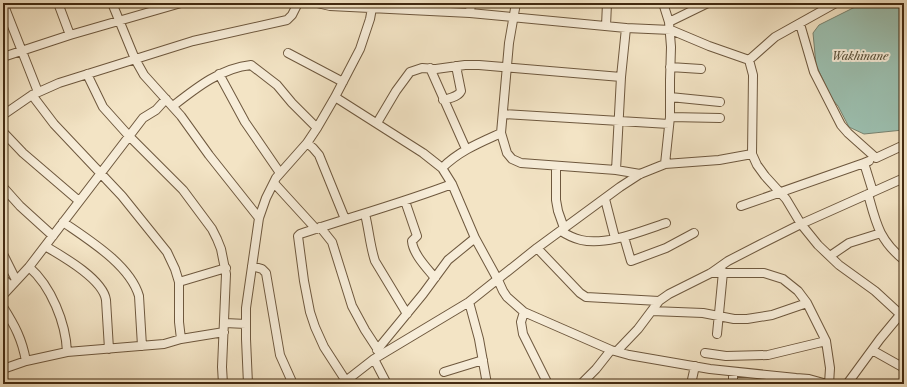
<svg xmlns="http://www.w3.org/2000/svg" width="907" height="387" viewBox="0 0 907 387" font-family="'Libre Caslon Text',serif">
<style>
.water{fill:#9cbfaf;stroke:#788370}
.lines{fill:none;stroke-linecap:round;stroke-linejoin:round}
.minor-casing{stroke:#6e583e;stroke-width:10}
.minor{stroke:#f7edd9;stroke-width:8}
.labels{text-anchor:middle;stroke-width:4;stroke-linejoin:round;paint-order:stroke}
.water-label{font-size:11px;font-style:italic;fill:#584f38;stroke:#f7edd9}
</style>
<rect width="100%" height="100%" fill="#f3e4c5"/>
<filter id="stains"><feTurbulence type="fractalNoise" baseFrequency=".005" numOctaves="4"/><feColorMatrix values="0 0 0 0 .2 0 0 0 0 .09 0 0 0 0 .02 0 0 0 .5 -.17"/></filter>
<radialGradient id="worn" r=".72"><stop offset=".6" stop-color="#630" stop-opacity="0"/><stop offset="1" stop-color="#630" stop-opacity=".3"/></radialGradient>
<!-- water -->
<path class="water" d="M863,3H904L903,130L864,134L849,127L838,106L832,99L816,65L813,33L819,25Z"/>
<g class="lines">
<defs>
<path id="minor" d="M3,3L38,92
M58,3L70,35
M112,3L135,59L144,75L181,116L209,155L259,218
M317,3L330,6L470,13L626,28L671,30L709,46L749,60L775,37L836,3
M516,3L509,43L501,133L507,153L512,159L521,163L616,170L640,174
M470,13L471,3
M669,22L708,3
M800,24L814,72L841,125L848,133L876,158L904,145
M606,26L607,3
M288,53L343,82
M3,57L70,35L181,3
M749,60L753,75L752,154L757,165L765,176L786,199L801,224L818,245L839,265L875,291L900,314
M670,67L701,69
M430,68L466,149
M87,74L103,107L129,136L183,190L212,229L217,239L221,249L226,274L222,367L223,384
M219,74L245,122L280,173
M32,95L54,124L122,196L167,252L175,269L179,282V322L181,339
M335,97L423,153L442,168L452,184L475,238L448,260L423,294L377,350
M670,97L720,102
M443,100C450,98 458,97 461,91L456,66
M173,106C196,88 221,68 251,65L277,85L292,103L317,128
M503,114L669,124
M3,115L32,95L59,83L193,41L287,20L292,15L298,3
M670,117L720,118
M377,123L396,91L410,72L422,68L436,69L465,65H479L621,77
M3,132L23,153L79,201
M307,143L313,148L319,155L345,219
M869,161L864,163L873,192
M665,164L719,160L752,154
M556,166V200L558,211L564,228
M442,168C459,151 479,143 501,133
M616,170L621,77L626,28
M274,183L316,229
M3,187L20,206L53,236
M868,194C876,223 879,240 904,260
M605,199L615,238
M405,201L417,236L412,241C413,254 427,268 435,278
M741,206L864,163
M365,214C369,230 370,246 375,261L407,314
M63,222C89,240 130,265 139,296L142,346
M320,227L332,242L352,306L365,330L380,353
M561,231C567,235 573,238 581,240C607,246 641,231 666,223
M624,237L631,261L666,248L694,233
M475,238L498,280L503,291L507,297L524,312L611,350L629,355L710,369L796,378L809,379L827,384
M45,246C62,256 103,279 106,300L109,349
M537,248L580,293L586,297L659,301
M3,254L16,280
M830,256L849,243L881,233
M252,266L262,269L266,273L280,355L293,384
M29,267C51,286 66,323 67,352
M711,273H764L783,279L798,291L807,303L826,341L830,368L829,384
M3,279L11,286
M179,282L226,268
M3,295L29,267L143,118L156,110L166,99
M469,302L479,339L487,384
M3,307C15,326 22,339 26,361
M652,311L703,313L734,319H747L772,315L807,303
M524,312L521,322L523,334L548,384
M225,323L246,324
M717,334L723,272
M872,350L904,368
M617,351L638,329L659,301L669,294L711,273L728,261L761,244L801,224L904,178
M705,353L726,356L768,355L826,341
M374,359L387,384
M3,369L26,361L67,352L164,344L181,339L224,332
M444,372L483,360
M346,381L324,347L315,327L310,312L304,281L298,236L300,234C351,217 402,203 452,184
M248,384L246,339V308L259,218L266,198L276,178L307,143L317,128L335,97L360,49L370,19L372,8
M342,384L374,359L469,302L537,248L620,187L640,174L665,164L670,117V80L671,47L669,22L663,3
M581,384L596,369L611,350
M691,384L695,366
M733,384V373
M847,384L880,339L904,310"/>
</defs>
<!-- minor casing -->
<use href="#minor" class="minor-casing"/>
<!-- minor -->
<use href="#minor" class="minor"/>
</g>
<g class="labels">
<!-- water labels -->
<g class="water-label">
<text x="860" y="60">Wakhinane</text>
</g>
</g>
<!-- margin -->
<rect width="907" height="387" fill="none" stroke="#f3e4c5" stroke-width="16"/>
<rect x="4" y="4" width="899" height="379" fill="none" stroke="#422a11" stroke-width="2"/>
<rect x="8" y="8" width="891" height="371" fill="none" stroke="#422a11"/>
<rect width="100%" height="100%" filter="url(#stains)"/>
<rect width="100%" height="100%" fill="url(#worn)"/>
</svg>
